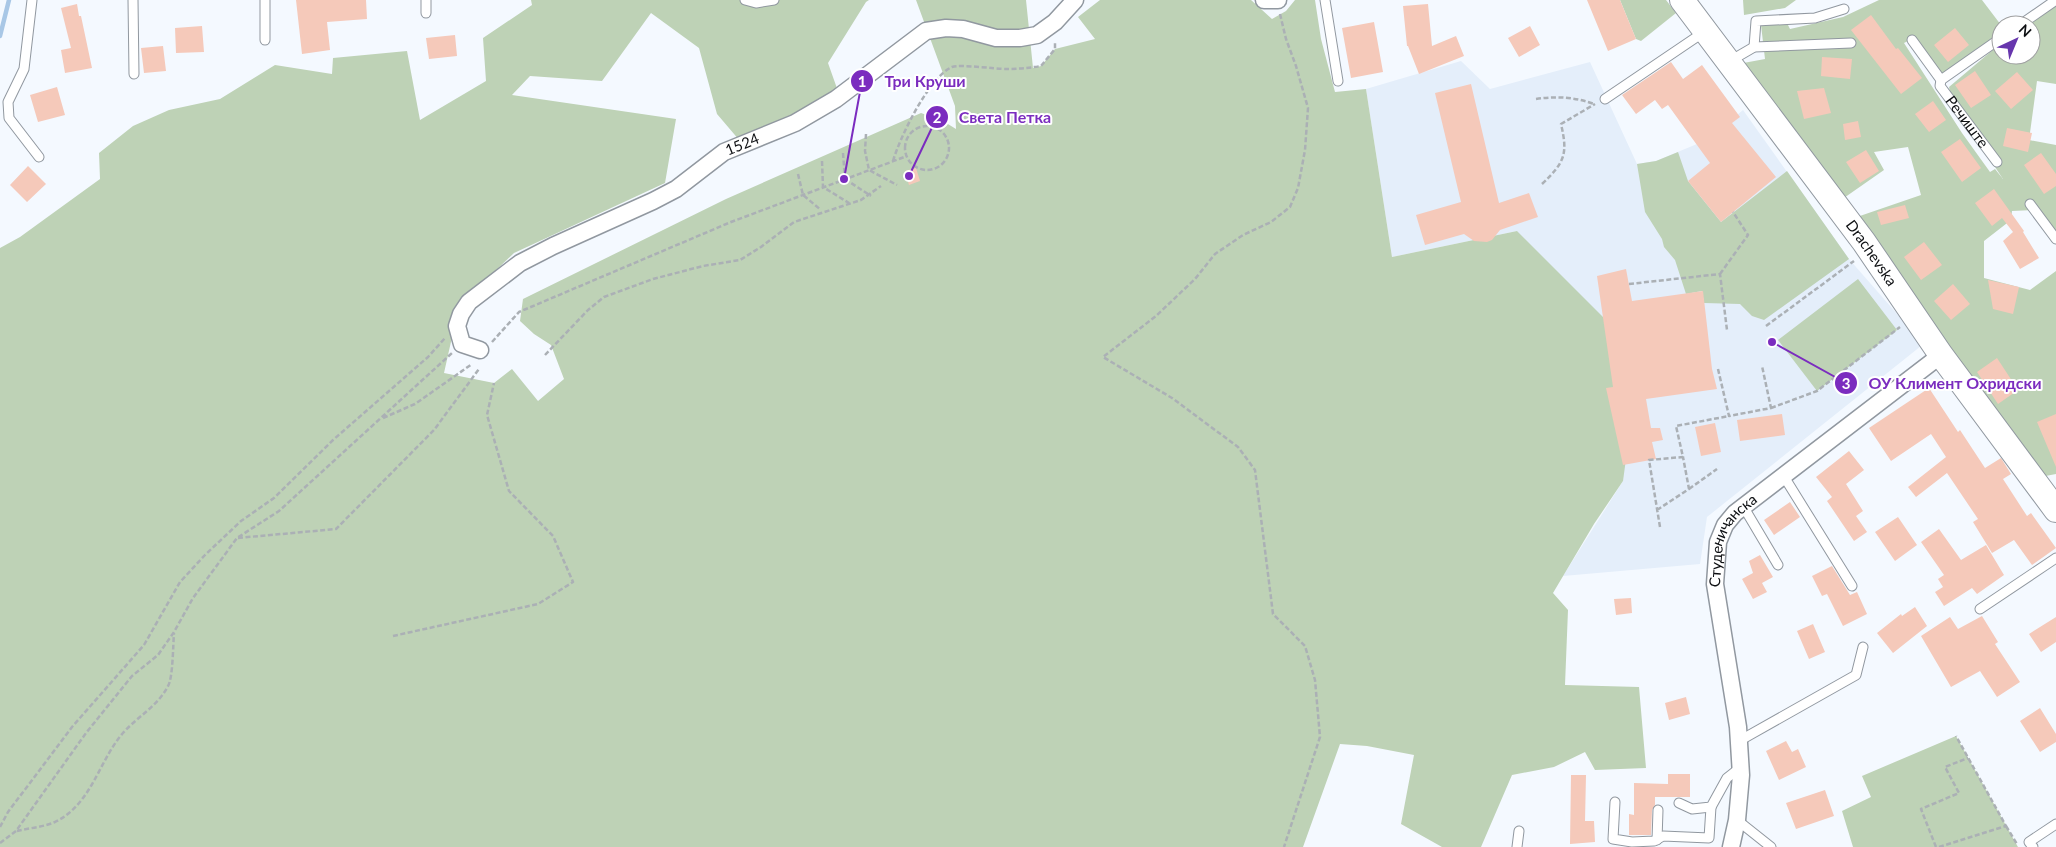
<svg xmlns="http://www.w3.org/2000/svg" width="2056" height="847" viewBox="0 0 2056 847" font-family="Lato,sans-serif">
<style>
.built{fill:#e4eefa}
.green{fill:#bed2b6}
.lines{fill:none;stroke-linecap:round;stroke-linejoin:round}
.stream{stroke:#a8c7e6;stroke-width:4.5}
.building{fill:#f5c9ba}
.lane-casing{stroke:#9198a0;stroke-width:11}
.street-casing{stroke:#9198a0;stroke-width:19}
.secondary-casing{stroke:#9198a0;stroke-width:26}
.path{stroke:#abb0b5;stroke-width:2.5;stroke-dasharray:5 2.5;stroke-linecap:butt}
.lane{stroke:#fff;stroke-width:9}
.street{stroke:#fff;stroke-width:16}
.secondary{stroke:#fff;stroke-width:24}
.labels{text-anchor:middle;stroke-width:4;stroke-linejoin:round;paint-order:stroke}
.street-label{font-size:15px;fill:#0d0f12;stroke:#fff}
.leader{fill:none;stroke:#7b2cbf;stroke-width:2}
.callout-dot{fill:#7b2cbf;stroke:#fff;stroke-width:2}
.mark-label{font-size:15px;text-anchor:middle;font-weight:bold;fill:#fff}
.callout-label{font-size:16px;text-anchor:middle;font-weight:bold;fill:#7b2cbf;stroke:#fff;stroke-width:4;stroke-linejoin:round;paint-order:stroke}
</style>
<rect width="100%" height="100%" fill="#f4f9ff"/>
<!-- built -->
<path class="built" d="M1461,61L1490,89L1590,62L1637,164L1656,161L1709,139L1743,110L1849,259L1905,323L1921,346L1707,517L1700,564L1563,576L1623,481L1517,231L1392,257L1366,89Z"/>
<!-- green -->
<path class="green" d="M531,0H869L866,2L828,63L839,94L740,141L717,114L699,48L651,13L602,81L530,76L512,95L676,119L665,183L514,253L459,306L444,373L494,383L512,369L538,401L564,379L551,345L534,334L520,321L523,299L726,199L921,113L943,121L956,129L955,106L916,0H1026L1033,68L1041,66L1055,49L1095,39L1078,17L1100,0H1251L1272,19L1286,11L1295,0H1315L1321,39L1335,92L1366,89L1392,257L1517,231L1625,339L1633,407L1623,481L1594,524L1553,593L1568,610L1565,685L1639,687L1646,768L1595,770L1585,752L1554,767L1512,775L1481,847H1442L1401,824L1414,755L1367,746L1340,744L1303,847H0V248L20,237L100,179L99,153L133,126L169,110L220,99L275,65L332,74L333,58L407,51L420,120L486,81L483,38L532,5Z
M1620,0H1666L1676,13L1641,41L1636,39Z
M1743,0H1796L1785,8L1744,15Z
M1879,0H1982L2001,25V33L1942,76L1914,38L1904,43L1962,133L1990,172L1995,169L2003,179L1995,167L2001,162L1950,92L1949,87L2001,43V55H2031V25H2026L2056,4V84L2037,81L2029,140L2056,145V236L2037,210L2012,211L2011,220L1984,241V278L2030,290L2056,271V474L2040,477L1854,218L1921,195L1908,147L1874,152L1884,170L1841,200L1738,64L1765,59L1761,25L1787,23L1790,29L1843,17Z
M1678,152L1688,181L1721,222L1787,171L1849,259L1764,320L1752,316L1740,304L1704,303L1702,291L1686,294L1675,260L1664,247L1662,239L1645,212L1637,164L1656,161Z
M1858,279L1897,330L1817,391L1778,340Z
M1956,736L2018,847H1853L1842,811L1871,797L1862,776Z"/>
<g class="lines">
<!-- stream -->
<path class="stream" d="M0,36L9,0"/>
</g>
<!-- building -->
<path class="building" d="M296,0H366L367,19L327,22L330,50L302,54Z
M1587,0H1620L1636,39L1608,51Z
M77,4L79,16H81L92,68L65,73L61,50L71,48L61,8Z
M1428,4L1432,46L1456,36L1464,56L1419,74L1408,46H1407L1403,6Z
M1871,15L1896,49L1898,48L1922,78L1901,94L1851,30Z
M1374,22L1383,72L1351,78L1342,28Z
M202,26L204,52L176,53L175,28Z
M1530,26L1540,45L1519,57L1508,38Z
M1955,28L1969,45L1948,62L1934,45Z
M455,35L457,56L429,59L426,38Z
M163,46L166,71L144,73L141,48Z
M1822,57L1852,59L1850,79L1821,76Z
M1671,62L1683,79L1702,65L1740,117L1732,123L1776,177L1721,222L1688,181L1710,163L1668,105L1662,109L1655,100L1636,114L1622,95Z
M1975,71L1991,95L1971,108L1955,85Z
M2017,72L2033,90L2011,109L1995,91Z
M1471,84L1499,203L1529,193L1538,217L1500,230L1492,240L1487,242L1474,241L1464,234L1425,245L1416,215L1461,202L1435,93Z
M57,87L65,115L38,122L30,95Z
M1824,88L1831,113L1804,119L1797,91Z
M1933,101L1946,120L1929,132L1915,114Z
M1858,121L1861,137L1845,140L1843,124Z
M2007,128L2032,133L2028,152L2003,146Z
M1960,139L1981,168L1962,182L1941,152Z
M1866,150L1879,171L1860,183L1846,162Z
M2041,153L2056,174V186L2044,194L2024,165Z
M28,166L46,184L27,202L10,185Z
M916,168L920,181L909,185L905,171Z
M1994,189L2024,231L2023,232L2039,258L2020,269L2003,241L2013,232L2002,218L1992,226L1975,203Z
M1905,205L1909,218L1881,225L1877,212Z
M1924,242L1942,265L1921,280L1904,257Z
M1626,269L1632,301L1703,291L1712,369L1717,389L1646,399L1651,428H1660L1663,440L1652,442L1656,459L1623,465L1606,388L1613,387L1597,276Z
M1988,280L2019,287L2013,314L1993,309Z
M1953,284L1970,304L1951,320L1934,301Z
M1997,358L2018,390L1998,404L1977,372Z
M1929,388L1958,432L1960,430L1985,468L2001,458L2011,474L2003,479L2027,516L2031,513L2056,548L2032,565L2014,540L1992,553L1973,522L1978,519L1947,473L1916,497L1908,487L1946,457L1931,434L1891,461L1869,428Z
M1782,414L1785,435L1740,441L1737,420Z
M2056,414V467L2037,422Z
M1715,423L1721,452L1701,456L1695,427Z
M1849,451L1864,470L1846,484L1863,511L1856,516L1867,532L1854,541L1827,501L1832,497L1816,477Z
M1790,502L1800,517L1774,535L1764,520Z
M1898,517L1917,545L1895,561L1875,532Z
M1939,529L1961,560L1986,545L2004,575L1977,594L1972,588L1944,606L1935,592L1943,587L1938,579L1944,575L1921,542Z
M1760,555L1773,577L1762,583L1767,592L1753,599L1742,579L1753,573L1749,561Z
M1832,566L1850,595L1857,592L1867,614L1843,626L1827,594L1822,596L1812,576Z
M1631,598L1632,613L1616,615L1614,599Z
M1915,607L1927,626L1893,653L1877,633L1901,614L1902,616Z
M1982,616L1998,642L1995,644L2020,682L1997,697L1980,671L1951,687L1921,636L1950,617L1958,629Z
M2056,617V642L2041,652L2029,634Z
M1813,624L1825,652L1809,659L1797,631Z
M1686,697L1690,714L1669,720L1665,703Z
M2040,708L2056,734V742L2040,752L2020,721Z
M1786,741L1792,752L1798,749L1806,767L1779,780L1766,751Z
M1668,774H1690V797H1655V805L1652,810L1651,835H1629V814L1634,815V783L1668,784Z
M1571,775H1586L1585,821H1594L1595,842L1570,844Z
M1825,790L1834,816L1796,829L1786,803Z"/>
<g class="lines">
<defs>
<g id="lane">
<path d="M32,0L24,69L8,102L9,118L39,157"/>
<path d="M133,0L134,74"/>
<path d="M426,0V13"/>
<path d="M745,0L756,3L774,0"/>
<path d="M1325,0L1338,81"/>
<path d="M2020,25L2056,0"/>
<path d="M265,40V0"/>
<path d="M1912,40L1941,80L2001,38"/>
<path d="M1754,47L1756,21L1815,18L1844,9"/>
<path d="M1730,61L1754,47L1851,43"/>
<path id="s1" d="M1941,80L1940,86L1997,162"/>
<path d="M1605,99L1704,32"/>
<path d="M2030,204L2056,239"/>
<path d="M1783,475L1852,586"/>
<path d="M1743,506L1778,565"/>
<path d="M1980,609L2056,558"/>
<path d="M1739,741L1856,675L1863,647"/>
<path d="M1615,802L1613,839L1632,842L1654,841L1663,836L1709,838L1711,807"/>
<path d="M1679,803L1692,809L1711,807L1727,778L1741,767"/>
<path d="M1737,820L1771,847"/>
<path d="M1657,840L1658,810"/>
<path d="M1517,847L1519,831"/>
<path d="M2033,847L2029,842L2056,824"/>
</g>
<g id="street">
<path d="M1264,0H1278"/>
<path id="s2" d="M480,350L462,344L457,326L461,314L469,302L520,263L553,246L653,201L676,189L724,152L795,123L836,99L926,31L946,28L963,29L996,38H1020L1037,35L1055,22L1075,0"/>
<path id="s3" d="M1731,847L1737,820L1741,775L1738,727L1715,584L1718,542L1725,525L1735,513L1941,355"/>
</g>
<g id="secondary">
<path id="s4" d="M1682,0L1864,242L1941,355L2056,510"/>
</g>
</defs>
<!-- lane casing -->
<use href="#lane" class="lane-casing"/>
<!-- street casing -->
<use href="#street" class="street-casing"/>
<!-- secondary casing -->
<use href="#secondary" class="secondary-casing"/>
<!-- path -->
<path class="path" d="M1280,14L1286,39L1296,66L1308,108L1305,150L1298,188L1290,207L1271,222L1243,235L1215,254L1195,279L1156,316L1103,357L1172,398L1238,447L1255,470L1273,614L1305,646L1315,680L1320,737L1284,847
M1536,99C1556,96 1575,97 1594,104
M905 148a22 22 0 1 1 44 0a22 22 0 1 1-44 0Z
M866,134L865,151L869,170L897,185
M843,153L845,179
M822,161L823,187L849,203
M893,161C900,137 929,77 952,67C961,64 995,69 1006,69C1018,69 1029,68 1041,66L1055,49V41
M798,174L803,195L821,210
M845,179L871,196
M1542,184C1565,162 1568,154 1561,124L1595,104
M1720,274L1748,235L1733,212
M1629,284L1720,274L1727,330
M1766,326L1854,261
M492,342L519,312L731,222L907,156
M545,355L588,310L604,297L653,279L703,266L740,260L761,247L794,222L861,200L881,186
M1718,369L1729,416L1771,408L1762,366
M1771,408L1817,391L1900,327
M383,418L415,404L472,364
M1689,489L1717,469
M1657,510L1689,489L1683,457
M1660,527L1649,460L1683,457L1676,426L1729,416
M238,538L336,529L434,430L479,369
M393,636L538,604L573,582L553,536L509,491L487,415L494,383
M2006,826L2017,844
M0,827L8,812L72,727L144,645L180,582L205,555L241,521L274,498L333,440L428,357L445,338
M17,831C29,828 44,827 55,822C92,804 98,762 123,733C138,716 158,706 168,686C173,678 173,645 174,633
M0,843L16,831L86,733L132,676L158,655L174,632L193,598L237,538L279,511L452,353
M1936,847L1921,809L1959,793L1945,767L1968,758
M1939,847L2006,826L1956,736"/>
<!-- lane -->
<use href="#lane" class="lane"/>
<!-- street -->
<use href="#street" class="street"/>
<!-- secondary -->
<use href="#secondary" class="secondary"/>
</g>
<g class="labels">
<!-- street labels -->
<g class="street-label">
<text dy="5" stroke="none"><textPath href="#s1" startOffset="51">Речиште</textPath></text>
<text dy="5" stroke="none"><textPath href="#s2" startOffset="382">1524</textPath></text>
<text dy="5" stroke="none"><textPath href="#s4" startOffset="316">Drachevska</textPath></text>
<text dy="5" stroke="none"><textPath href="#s3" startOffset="315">Студеничанска</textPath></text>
</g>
</g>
<!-- callouts -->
<path class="leader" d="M844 179L862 81M909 176L937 117M1772 342L1846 383"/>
<g class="callout-dot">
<circle cx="844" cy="179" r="5"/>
<circle cx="909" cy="176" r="5"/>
<circle cx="1772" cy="342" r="5"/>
<circle cx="862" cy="81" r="12"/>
<circle cx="937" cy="117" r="12"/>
<circle cx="1846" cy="383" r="12"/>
</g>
<g class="mark-label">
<text x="862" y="87">1</text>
<text x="937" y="123">2</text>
<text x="1846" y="389">3</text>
</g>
<g class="callout-label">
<text x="925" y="87">Три Круши</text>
<text x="1005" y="123">Света Петка</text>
<text x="1955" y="389">ОУ Климент Охридски</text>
</g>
<!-- north arrow -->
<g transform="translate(2016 40) rotate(44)"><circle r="24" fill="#ffffff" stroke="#9e9fa0"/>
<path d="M0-4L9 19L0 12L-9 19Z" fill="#6736ad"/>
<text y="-8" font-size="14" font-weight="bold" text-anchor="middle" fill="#0d0f12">N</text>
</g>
</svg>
